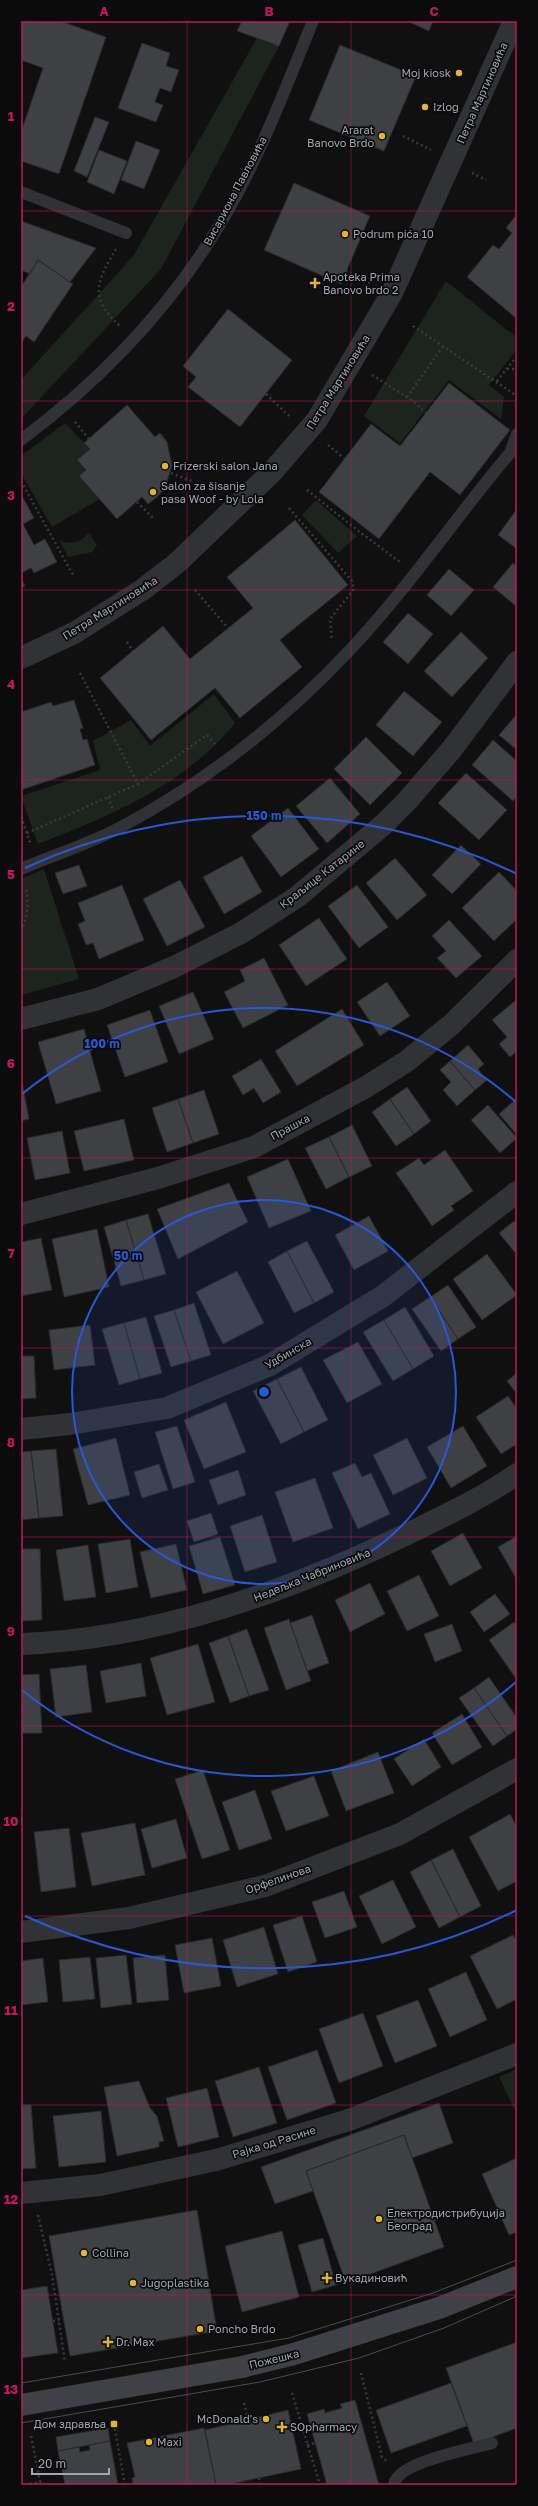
<svg xmlns="http://www.w3.org/2000/svg" width="538" height="2506" viewBox="0 0 538 2506" font-family="'Golos Text',sans-serif">
<style>
.green{fill:#1d241e}
.building{fill:#3f4044;stroke:#2a2a2d}
.lines{fill:none;stroke-linecap:round;stroke-linejoin:round}
.path{stroke:#38393d;stroke-width:2.5;stroke-dasharray:2 3;stroke-linecap:butt}
.service{stroke:#313236;stroke-width:12}
.minor{stroke:#313236;stroke-width:22}
.tertiary{stroke:#313236;stroke-width:22}
.secondary{stroke:#404146;stroke-width:22}
.tram{stroke:#4b4c51;stroke-width:1}
.grid{fill:none;stroke:#c2185b;stroke-width:1;stroke-opacity:0.55}
.ring{fill:none;stroke:#2a57d4;stroke-width:2}
.poi-dot{fill:#e3b337;stroke:#0b0b0c;stroke-width:1.5}
.labels{text-anchor:middle;stroke-width:3.5;stroke-linejoin:round;paint-order:stroke}
.poi-label{font-size:11px;fill:#a2a6b1;stroke:#0b0b0c;text-anchor:start}
.street-label{font-size:11px;fill:#a2a6b1;stroke:#0b0b0c}
.centre{fill:#2a57d4;stroke:#0b0b0c;stroke-width:2}
.ring-label{font-size:12px;text-anchor:middle;font-weight:bold;fill:#2a57d4;stroke:#0b0b0c;stroke-width:3.5;stroke-linejoin:round;paint-order:stroke}
.neatline{fill:none;stroke:#c2185b;stroke-width:1.5}
.grid-label{font-size:13px;text-anchor:middle;font-weight:bold;fill:#c2185b}
</style>
<rect width="100%" height="100%" fill="#101011"/>
<!-- green -->
<path class="green" d="M257,38L279,46L161,269L21,419V380L134,255Z
M446,281L517,338V349L489,385L504,397L501,419L449,380L400,443L364,416Z
M65,423L90,449L77,460L86,470L100,499L52,527L21,473V456Z
M316,500L357,536L338,553L302,515Z
M89,533L97,545L92,552L68,557L60,541C73,545 80,542 89,533Z
M214,694L235,723C185,785 110,816 38,844L21,796L100,770L93,741L131,720L150,746Z
M44,869L79,979L21,995V879Z
M517,2069V2115L499,2077Z"/>
<!-- building -->
<path class="building" d="M21,21H60L106,37L59,174L21,161V132L43,68L21,60Z
M242,21H290L279,46L237,31Z
M407,21H433L429,31Z
M142,43L170,53L166,66L179,70L171,92L160,88L155,102L163,105L156,122L118,108Z
M340,45L416,76L384,151L309,120Z
M95,117L109,122L87,177L74,171Z
M136,141L160,150L144,189L121,180Z
M99,150L127,161L114,194L87,182Z
M294,183L370,216L341,284L264,250Z
M517,214V319L467,277L493,245L499,249L512,233L506,228Z
M21,221L96,248L70,282L38,260L30,274L21,270Z
M38,260L73,284L34,342L26,336L21,343V287Z
M228,309L292,360L240,427L188,387L196,377L183,366Z
M449,383L510,430L460,495L430,472L379,539L319,492L371,424L400,446Z
M127,405L155,437L160,433L167,442L172,465L165,488L157,497L148,504L142,497L117,519L79,476L86,470L77,460L90,449L84,443Z
M21,494L34,518L23,524L34,545L45,539L57,562L34,573L31,568L21,573Z
M517,509V549L498,535Z
M295,520L348,585L280,640L302,667L240,718L215,688L151,740L100,678L163,626L190,659L253,608L227,577Z
M513,563L517,566V607L493,587Z
M449,569L474,590L451,616L427,595Z
M21,578L25,586L21,588Z
M408,613L433,634L408,664L383,642Z
M461,632L488,658L452,697L424,671Z
M404,691L442,722L413,756L376,725Z
M74,700L83,728L80,729L83,740L87,739L95,765L21,790V712L51,702L53,706Z
M517,714V750L499,735Z
M366,737L402,773L370,805L334,769Z
M493,740L517,761V796L513,801L472,765Z
M466,773L507,810L479,840L438,803Z
M330,778L360,814L327,843L296,806Z
M288,808L319,849L281,877L251,836Z
M461,845L481,864L452,894L432,875Z
M242,856L262,892L224,914L203,877Z
M395,858L427,895L397,920L366,883Z
M79,865L87,886L63,894L55,873Z
M499,872L517,891V919L494,941L462,908Z
M180,880L205,927L167,946L143,899Z
M122,885L144,940L99,959L93,943L86,945L78,924L85,921L78,903Z
M357,885L388,927L359,948L328,906Z
M319,918L347,959L306,986L279,945Z
M449,920L482,956L456,978L437,958L446,951L432,936Z
M264,958L288,1005L243,1028L224,992L245,981L240,970Z
M387,982L410,1016L380,1036L357,1002Z
M193,992L214,1039L179,1054L159,1006Z
M517,999V1051L510,1057L499,1044L507,1037L492,1020Z
M342,1009L364,1045L297,1086L275,1051Z
M150,1010L168,1062L125,1077L107,1025Z
M84,1029L101,1091L56,1104L38,1042Z
M468,1045L484,1064L478,1069L487,1080L475,1090L450,1061Z
M261,1059L281,1092L263,1103L254,1088L243,1095L232,1076Z
M450,1061L475,1090L457,1106L443,1090L451,1082L440,1070Z
M21,1076L29,1119L21,1121Z
M407,1087L431,1121L414,1134L390,1099Z
M204,1090L219,1134L193,1143L178,1099Z
M517,1098V1135L499,1114Z
M178,1099L193,1143L167,1152L152,1108Z
M390,1099L414,1134L396,1146L372,1112Z
M488,1105L517,1138L500,1153L471,1120Z
M124,1119L134,1160L84,1171L74,1131Z
M352,1125L372,1166L349,1177L329,1137Z
M62,1131L70,1173L35,1180L27,1138Z
M329,1137L349,1177L326,1189L305,1148Z
M445,1150L473,1191L451,1206L454,1210L432,1226L396,1173L419,1158L424,1165Z
M288,1159L311,1211L269,1228L247,1177Z
M229,1183L248,1222L178,1259L157,1209Z
M148,1214L166,1274L144,1280L126,1220Z
M369,1216L388,1251L354,1270L335,1235Z
M126,1220L144,1280L121,1286L104,1227Z
M514,1221L517,1224V1255L499,1233Z
M97,1229L109,1287L64,1297L52,1239Z
M41,1238L52,1290L21,1296V1242Z
M307,1241L334,1292L314,1303L287,1251Z
M287,1251L314,1303L294,1313L268,1262Z
M487,1254L517,1295L482,1320L453,1279Z
M237,1271L264,1323L223,1344L196,1292Z
M448,1285L476,1327L458,1339L430,1297Z
M430,1297L458,1339L441,1351L412,1309Z
M194,1303L211,1355L191,1361L174,1310Z
M405,1307L434,1356L413,1369L384,1320Z
M174,1310L191,1361L171,1367L154,1316Z
M146,1317L162,1373L140,1379L124,1323Z
M384,1320L413,1369L393,1381L363,1332Z
M124,1323L140,1379L119,1385L102,1329Z
M90,1325L95,1365L54,1370L49,1330Z
M358,1342L382,1384L347,1403L323,1360Z
M21,1356H34L36,1398L21,1399Z
M301,1367L328,1420L304,1432L277,1379Z
M517,1373V1394L507,1381Z
M277,1379L304,1432L281,1444L253,1391Z
M508,1396L517,1409V1444L501,1454L476,1417Z
M226,1402L246,1452L204,1469L184,1420Z
M177,1426L195,1482L173,1489L155,1432Z
M463,1426L487,1466L451,1488L427,1447Z
M116,1438L130,1495L88,1505L73,1449Z
M407,1438L427,1478L393,1495L373,1455Z
M56,1449L63,1516L39,1518L31,1451Z
M31,1451L39,1518L21,1520V1452Z
M355,1463L362,1477L371,1473L390,1514L358,1529L332,1473Z
M159,1464L168,1490L142,1498L134,1472Z
M238,1470L246,1495L218,1505L209,1480Z
M315,1478L333,1528L293,1542L275,1492Z
M211,1513L218,1534L194,1542L187,1521Z
M262,1515L277,1562L245,1572L230,1526Z
M463,1533L482,1568L450,1586L431,1551Z
M517,1536V1580L498,1547Z
M220,1537L235,1585L203,1594L189,1546Z
M130,1539L138,1587L106,1593L98,1544Z
M176,1544L187,1590L151,1598L140,1552Z
M88,1545L96,1597L64,1601L56,1550Z
M21,1549H40L42,1620L21,1621Z
M419,1575L439,1616L407,1631L387,1591Z
M370,1583L385,1614L350,1632L335,1600Z
M495,1594L510,1614L484,1632L470,1612Z
M312,1615L329,1663L307,1671L290,1623Z
M289,1619L311,1681L286,1690L264,1628Z
M514,1622L517,1626V1680L489,1640Z
M452,1624L462,1651L435,1662L424,1634Z
M247,1629L269,1690L249,1696L228,1636Z
M228,1636L249,1696L230,1703L209,1643Z
M198,1644L215,1702L167,1715L150,1658Z
M141,1663L146,1696L106,1703L100,1671Z
M86,1665L92,1712L56,1717L50,1669Z
M39,1674L42,1733H21V1675Z
M489,1677L517,1718V1729L507,1736L474,1688Z
M474,1688L507,1736L493,1746L459,1698Z
M462,1714L482,1747L452,1765L432,1733Z
M424,1739L441,1767L412,1786L394,1759Z
M378,1752L394,1793L346,1811L331,1771Z
M203,1770L230,1850L202,1859L175,1779Z
M314,1776L329,1816L286,1831L271,1791Z
M255,1790L272,1839L239,1850L222,1802Z
M510,1814L517,1827V1881L498,1891L469,1837Z
M176,1819L187,1858L152,1868L141,1829Z
M135,1823L145,1875L92,1886L81,1833Z
M69,1828L76,1887L41,1892L34,1832Z
M453,1849L481,1906L460,1917L431,1860Z
M431,1860L460,1917L439,1928L410,1872Z
M393,1880L416,1927L382,1944L359,1896Z
M344,1891L357,1927L325,1938L312,1902Z
M302,1916L317,1962L288,1972L273,1925Z
M264,1927L278,1974L237,1987L223,1940Z
M513,1935L517,1942V1999L497,2009L470,1956Z
M212,1938L221,1986L184,1993L175,1945Z
M126,1955L132,2004L101,2008L96,1958Z
M165,1955L169,2000L137,2003L133,1958Z
M90,1957L95,1999L63,2002L59,1960Z
M43,1958L48,2002L21,2005V1961Z
M466,1972L487,2020L450,2037L428,1989Z
M418,2000L437,2046L395,2063L376,2016Z
M363,2013L383,2066L339,2083L319,2029Z
M317,2050L336,2103L287,2120L268,2067Z
M259,2067L277,2123L233,2137L215,2081Z
M139,2081L150,2108L157,2116L164,2141L159,2142V2147L117,2156L104,2087Z
M207,2088L219,2137L178,2147L166,2098Z
M439,2103L453,2143L412,2158L404,2135L306,2171L313,2191L275,2204L261,2167Z
M21,2105H31L36,2168L21,2169Z
M101,2111L106,2162L59,2167L53,2116Z
M404,2135L444,2247L346,2283L306,2171Z
M517,2158V2232L509,2235L482,2174Z
M197,2210L217,2331L70,2356L49,2236Z
M282,2231L299,2297L242,2312L225,2246Z
M323,2238L336,2285L312,2292L298,2245Z
M47,2286L58,2353L21,2358V2290Z
M517,2342V2428L474,2444L446,2368Z
M451,2383L467,2426L391,2453L376,2410Z
M355,2400L379,2485H327L307,2414L324,2409L325,2413L342,2408L340,2404Z
M288,2410L301,2469L226,2485H216L205,2430Z
M108,2428L110,2441L58,2451L56,2437Z
M204,2428L216,2485H133L132,2478L135,2477L127,2443Z
M110,2441L118,2485H65L58,2451L79,2447L80,2452L90,2450L89,2445Z"/>
<g class="lines">
<!-- path -->
<path class="path" d="M403,136L431,150
M472,173L486,180
M116,249C97,281 88,297 120,326
M346,271L371,283
M413,326L517,396
M507,369H517
M372,375L413,401L426,413
M497,381L517,356
M266,394L289,416
M407,397L444,345
M75,422L89,439
M328,445L344,458
M171,473L194,482
M21,481L73,575
M307,490L361,533L400,562
M137,502L154,519
M289,508L352,581L354,589L330,619L332,641
M195,590L228,628
M127,642L133,651
M80,673L138,784L207,735L215,744
M108,797L113,810
M21,817L31,845
M27,833L138,784
M21,931C27,919 30,900 25,887
M38,2215L52,2275L65,2362
M53,2321L59,2320
M361,2373L382,2457L388,2462
M292,2393L320,2485
M244,2403L248,2419
M114,2424L125,2485
M307,2445L315,2443
M259,2478L260,2485
M25,2485L40,2482L31,2435"/>
<!-- service -->
<path class="service" d="M21,192L126,233
M21,440C101,380 169,310 220,224C259,160 285,89 313,21
M21,869C54,855 89,844 121,827C205,782 283,721 348,652C407,590 455,518 510,453L517,434
M394,2485C396,2462 472,2449 492,2443"/>
<!-- minor -->
<path class="minor" d="M21,1019L98,999L174,967L241,933L297,897L383,825L407,801L452,749L517,662
M21,1214L158,1178L254,1147L366,1087L407,1061L452,1024L517,960
M21,1429L70,1424L167,1408L270,1365L383,1296L517,1192
M21,1644C154,1639 284,1593 403,1536C442,1517 481,1499 517,1474
M21,1932L129,1918L265,1886L400,1834L517,1769
M21,2193L100,2185L216,2160L349,2120L517,2054"/>
<!-- tertiary -->
<path class="tertiary" d="M21,658L74,633L142,590L177,563L272,472L317,420L392,293L514,21"/>
<!-- secondary -->
<path class="secondary" d="M21,2405L242,2367L294,2354L439,2308L517,2277"/>
<!-- tram -->
<path class="tram" d="M21,2383L289,2338L433,2293L517,2260
M21,2423L260,2382L359,2358L444,2328L517,2296"/>
</g>
<!-- grid -->
<path class="grid" d="M187,21V2485M351,21V2485M21,211H517M21,401H517M21,590H517M21,780H517M21,969H517M21,1158H517M21,1348H517M21,1537H517M21,1726H517M21,1916H517M21,2105H517M21,2295H517"/>
<!-- distance rings -->
<circle cx="264" cy="1392" r="192" fill="#2a57d4" fill-opacity=".12"/>
<g class="ring">
<circle cx="264" cy="1392" r="192"/>
<path d="M516 1682A384 384 0 0 1 22 1690M22 1094A384 384 0 0 1 516 1102"/>
<path d="M517 1910A576 576 0 0 1 25 1916M25 868A576 576 0 0 1 517 874"/>
</g>
<!-- markers -->
<g class="poi-dot">
<circle cx="459" cy="73" r="4"/>
<circle cx="425" cy="107" r="4"/>
<circle cx="382" cy="136" r="4"/>
<circle cx="345" cy="234" r="4"/>
<path d="M313 277h4v4h4v4h-4v4h-4v-4h-4v-4h4z"/>
<circle cx="165" cy="466" r="4"/>
<circle cx="153" cy="492" r="4"/>
<circle cx="379" cy="2219" r="4"/>
<circle cx="84" cy="2253" r="4"/>
<path d="M325 2272h4v4h4v4h-4v4h-4v-4h-4v-4h4z"/>
<circle cx="133" cy="2283" r="4"/>
<circle cx="200" cy="2329" r="4"/>
<path d="M106 2336h4v4h4v4h-4v4h-4v-4h-4v-4h4z"/>
<circle cx="266" cy="2419" r="4"/>
<rect x="110" y="2420" width="8" height="8" rx="2"/>
<path d="M280 2421h4v4h4v4h-4v4h-4v-4h-4v-4h4z"/>
<circle cx="149" cy="2442" r="4"/>
</g>
<g class="labels">
<!-- poi labels -->
<g class="poi-label">
<text x="451" y="77" text-anchor="end">Moj kiosk</text>
<text x="433" y="111">Izlog</text>
<text x="374" y="134" text-anchor="end">Ararat<tspan x="374" dy="13">Banovo Brdo</tspan></text>
<text x="353" y="238">Podrum pića 10</text>
<text x="323" y="281">Apoteka Prima<tspan x="323" dy="13">Banovo brdo 2</tspan></text>
<text x="173" y="470">Frizerski salon Jana</text>
<text x="161" y="490">Salon za šisanje<tspan x="161" dy="13">pasa Woof - by Lola</tspan></text>
<text x="387" y="2217">Електродистрибуција<tspan x="387" dy="13">Београд</tspan></text>
<text x="92" y="2257">Collina</text>
<text x="335" y="2282">Вукадиновић</text>
<text x="141" y="2287">Jugoplastika</text>
<text x="208" y="2333">Poncho Brdo</text>
<text x="116" y="2346">Dr. Max</text>
<text x="258" y="2423" text-anchor="end">McDonald's</text>
<text x="106" y="2428" text-anchor="end">Дом здравља</text>
<text x="290" y="2431">SOpharmacy</text>
<text x="157" y="2446">Maxi</text>
</g>
<!-- street labels -->
<g class="street-label">
<text transform="translate(482 93) rotate(-66)" y="4">Петра Мартиновића</text>
<text transform="translate(235 191) rotate(-62)" y="4">Висариона Павловића</text>
<text transform="translate(338 382) rotate(-58)" y="4">Петра Мартиновића</text>
<text transform="translate(110 608) rotate(-32)" y="4">Петра Мартиновића</text>
<text transform="translate(322 874) rotate(-38)" y="4">Краљице Катарине</text>
<text transform="translate(290 1127) rotate(-28)" y="4">Прашка</text>
<text transform="translate(288 1353) rotate(-30)" y="4">Удбинска</text>
<text transform="translate(312 1575) rotate(-22)" y="4">Недељка Чабриновића</text>
<text transform="translate(278 1879) rotate(-19)" y="4">Орфелинова</text>
<text transform="translate(274 2142) rotate(-17)" y="4">Рајка од Расине</text>
<text transform="translate(274 2359) rotate(-14)" y="4">Пожешка</text>
</g>
</g>
<circle cx="264" cy="1392" r="6" class="centre"/>
<g class="ring-label">
<text x="264" y="820">150 m</text>
<text x="102" y="1048">100 m</text>
<text x="128" y="1260">50 m</text>
</g>
<!-- border -->
<rect width="538" height="2506" fill="none" stroke="#0b0b0c" stroke-width="44"/>
<!-- scale -->
<path d="M32 2468v6h77v-6" fill="none" stroke="#a2a6b1" stroke-width="2"/>
<text x="38" y="2468" font-size="12" fill="#a2a6b1" stroke="#0b0b0c" stroke-width="3" paint-order="stroke">20 m</text>
<rect x="22" y="22" width="494" height="2462" class="neatline"/>
<g class="grid-label">
<text x="104" y="16">A</text>
<text x="269" y="16">B</text>
<text x="434" y="16">C</text>
<text x="11" y="121">1</text>
<text x="11" y="311">2</text>
<text x="11" y="500">3</text>
<text x="11" y="689">4</text>
<text x="11" y="879">5</text>
<text x="11" y="1068">6</text>
<text x="11" y="1258">7</text>
<text x="11" y="1447">8</text>
<text x="11" y="1636">9</text>
<text x="11" y="1826">10</text>
<text x="11" y="2015">11</text>
<text x="11" y="2204">12</text>
<text x="11" y="2394">13</text>
</g>
</svg>
